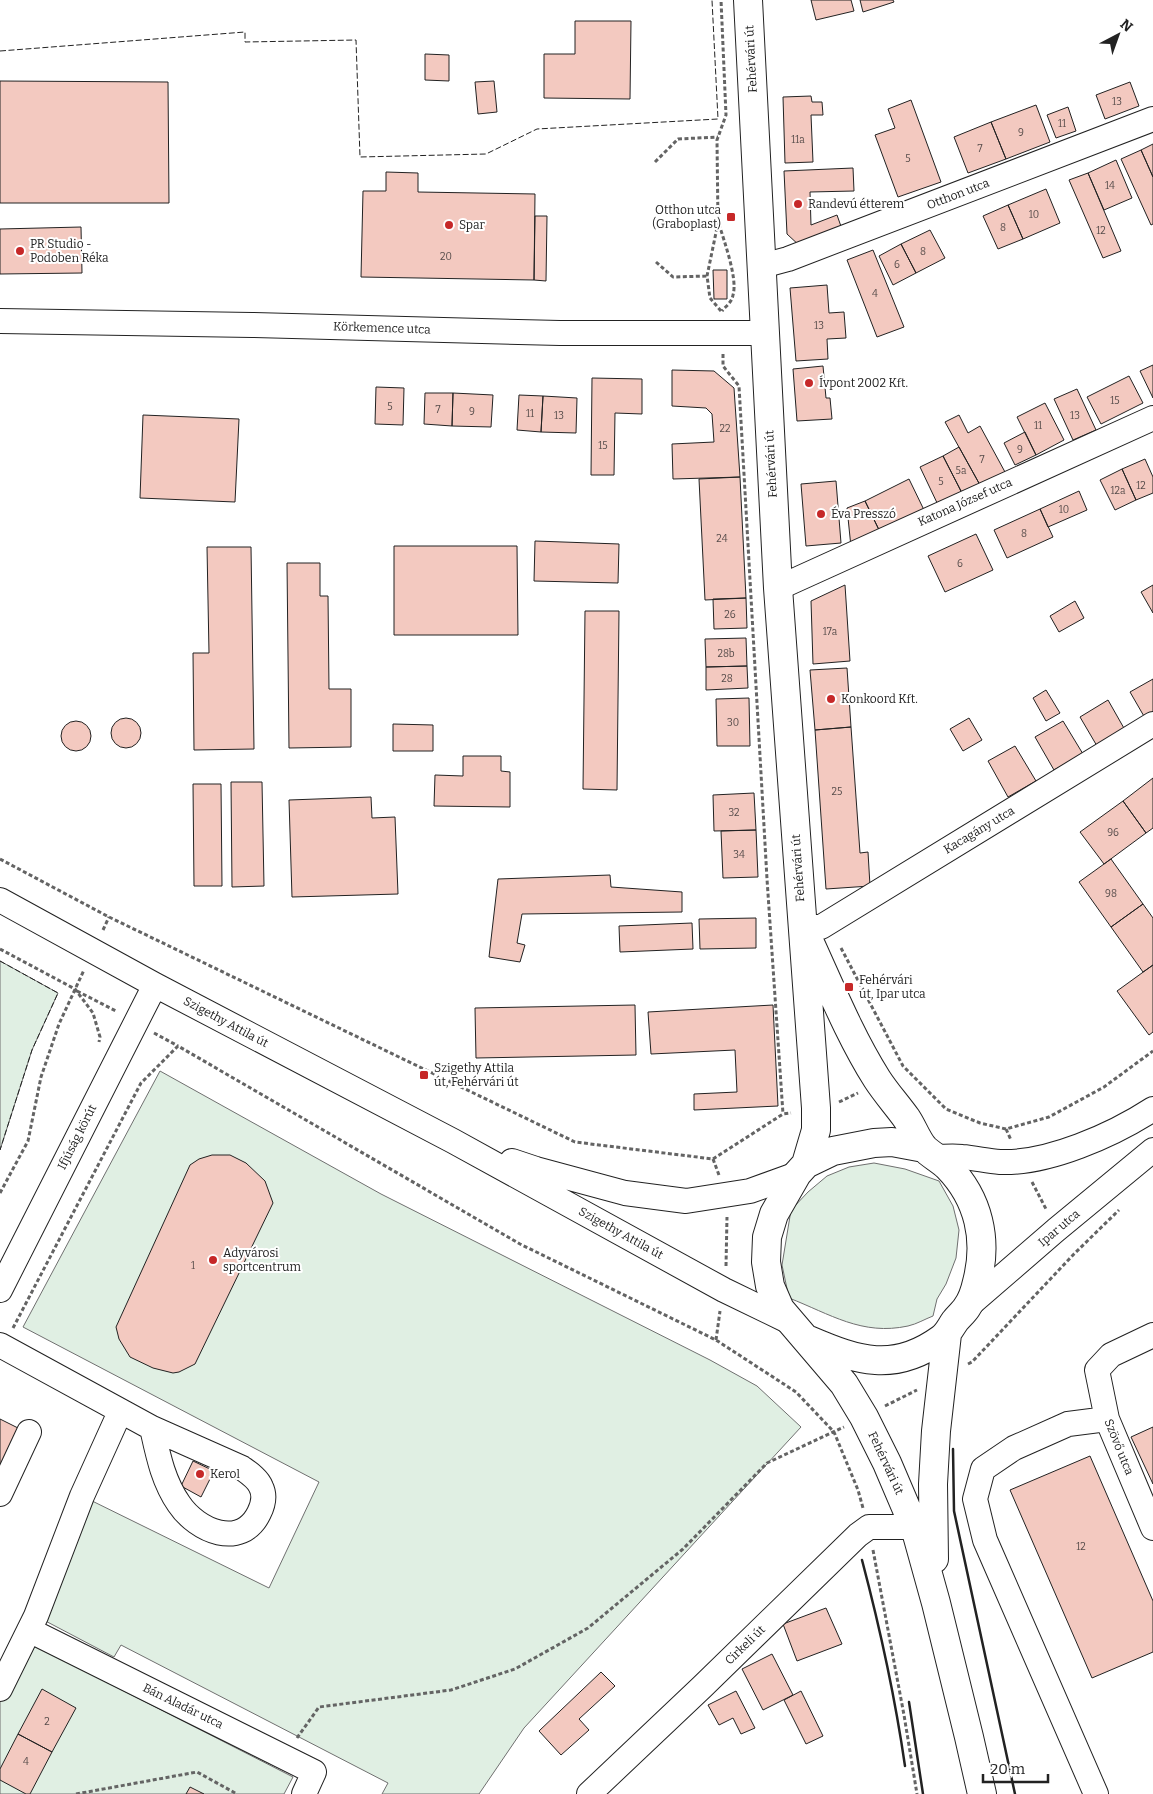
<svg xmlns="http://www.w3.org/2000/svg" width="1153" height="1794" viewBox="0 0 1153 1794" font-family="Bitter,serif">
<style>
.green{fill:#e0efe3;stroke:#6f6f6f}
.building{fill:#f3c9c0;stroke:#222}
.lines{fill:none;stroke-linecap:round;stroke-linejoin:round}
.minor-casing{stroke:#222;stroke-width:26}
.major-casing{stroke:#222;stroke-width:30}
.path{stroke:#646464;stroke-width:3;stroke-dasharray:4 2.5;stroke-linecap:butt}
.minor{stroke:#fff;stroke-width:24}
.major{stroke:#fff;stroke-width:28}
.fence{stroke:#222;stroke-width:1;stroke-dasharray:6 2.5;stroke-linecap:butt}
.wall{stroke:#222;stroke-width:2.5}
.poi-dot{fill:#c62828;stroke:#fff;stroke-width:2}
.labels{text-anchor:middle;stroke-width:4;stroke-linejoin:round;paint-order:stroke}
.number-label{font-size:10px;fill:#564c4a}
.street-label{font-size:12px;fill:#222;stroke:#fff}
.poi-label{font-size:12px;fill:#222;stroke:#fff;text-anchor:start}
</style>
<rect width="100%" height="100%" fill="#fff"/>
<!-- green -->
<path class="green" d="M0,961L58,993L32,1050L0,1150Z
M160,1071L381,1194L710,1360L757,1386L801,1427L524,1728L479,1794H382L388,1783L121,1645L114,1657L36,1616L82,1496L269,1588L319,1482L23,1327Z
M874,1163L905,1169L939,1181L953,1206L959,1230L956,1258L946,1284L937,1299L933,1316C925,1319 917,1324 908,1326C862,1336 830,1314 789,1298L782,1265L791,1210L808,1192L827,1176L849,1167Z
M24,1640L293,1777L284,1794H0V1689Z"/>
<!-- building -->
<path class="building" d="M811,0H851L854,11L816,20Z
M860,0H893L894,2L863,12Z
M575,21H631L630,99L544,98V54H575Z
M425,54L449,55V81L425,80Z
M0,81L168,82L169,203H0Z
M494,81L497,112L478,114L475,82Z
M1130,82L1139,106L1105,119L1096,95Z
M811,96L812,102H822L823,115H811L813,162L785,163L783,97Z
M911,100L941,182L898,197L875,135L895,128L888,109Z
M1036,105L1050,142L1006,159L991,122Z
M1068,107L1076,131L1056,138L1047,115Z
M991,122L1006,159L968,173L954,137Z
M1153,144V177L1141,150Z
M1141,150L1153,177V224L1151,225L1121,159Z
M1116,160L1132,198L1104,210L1088,173Z
M853,168L854,191L810,192L811,225L837,215L843,232L801,247L787,234L784,171Z
M386,172L418,173V192L535,194L534,280L361,277L363,191H386Z
M1088,173L1121,251L1103,258L1069,180Z
M1046,189L1060,223L1023,239L1008,205Z
M1008,205L1023,239L998,249L983,216Z
M535,216H547L546,281L534,280Z
M81,227L82,273L0,274V229Z
M930,230L945,258L916,273L901,244Z
M901,244L916,273L893,285L879,256Z
M873,250L904,327L877,337L847,260Z
M713,270H727V299H714Z
M827,285L829,313L844,312L846,338L827,339L828,359L796,361L790,288Z
M1153,365V398L1140,371Z
M823,366L826,398H830L832,419L797,421L793,369Z
M672,370L714,371L734,388L740,477L673,479L672,444L714,442L712,414L706,408L672,406Z
M1129,376L1143,403L1101,424L1087,397Z
M592,378L642,379V414L615,413L614,475H591Z
M376,387L404,388L403,425L375,424Z
M1077,389L1096,430L1073,440L1054,399Z
M425,393H453L452,426L424,424Z
M453,393L493,395L491,427L452,426Z
M519,395L543,396L541,432L517,430Z
M543,396L577,398L576,433L541,432Z
M1045,403L1064,440L1036,455L1017,417Z
M143,415L239,419L235,502L140,498Z
M959,415L968,433L980,426L1005,472L980,485L945,422Z
M1025,432L1036,455L1015,465L1004,443Z
M959,447L980,485L963,495L943,456Z
M943,456L963,495L939,507L920,467Z
M1145,459L1153,477V493L1136,500L1122,469Z
M1122,469L1136,500L1115,510L1100,480Z
M740,477L746,598L705,600L699,479Z
M909,479L925,512L881,534L865,501Z
M836,481L841,543L806,546L801,484Z
M1079,491L1087,510L1048,527L1040,509Z
M865,501L881,534L851,547L847,508Z
M1040,509L1053,537L1007,558L994,530Z
M976,534L993,570L945,592L928,556Z
M535,541L619,544L618,583L534,581Z
M394,546H517L518,635H394Z
M207,547H251L254,749L194,750L193,653H209Z
M287,563H320V596H328L329,689H351V747L289,748Z
M845,585L850,661L813,664L811,601Z
M1153,585V613L1141,592Z
M746,598L747,628L714,629L713,599Z
M1075,601L1084,618L1059,632L1050,616Z
M585,611H619L617,790L583,789Z
M746,638L747,666L706,667L705,639Z
M747,666L748,688L706,690V667Z
M847,668L851,727L815,730L810,670Z
M1153,679V714L1145,718L1130,692Z
M1046,690L1060,713L1046,721L1033,698Z
M749,698L750,746H717L716,699Z
M1108,700L1125,730L1097,746L1080,717Z
M969,718L982,740L963,751L950,729Z
M111 733a15 15 0 1 1 30 0a15 15 0 1 1-30 0Z
M1063,721L1083,754L1054,770L1035,737Z
M61 736a15 15 0 1 1 30 0a15 15 0 1 1-30 0Z
M393,724L433,725V751H393Z
M851,727L860,853L868,852L870,886L826,889L815,730Z
M1015,746L1036,781L1008,797L988,761Z
M463,756H501V771L510,772V807L434,806L435,775L463,776Z
M1153,778V828L1146,833L1123,801Z
M231,782H262L264,886L232,887Z
M193,784H221L222,886H194Z
M754,793L756,830L714,831L713,795Z
M371,797L372,818L395,817L398,894L292,897L289,800Z
M1123,801L1146,833L1104,864L1080,832Z
M756,830L758,877L723,878L721,831Z
M1111,859L1143,904L1111,927L1079,882Z
M610,875L611,887L682,892V912L522,914L517,943L525,945L520,962L489,957L498,879Z
M1143,904L1153,918V965L1143,972L1111,927Z
M756,918V948L700,949L699,919Z
M692,923L693,949L620,952L619,926Z
M1153,965V1032L1149,1035L1117,991Z
M635,1005L636,1055L476,1058L475,1008Z
M773,1005L778,1106L694,1110V1094L737,1092L735,1050L651,1054L648,1012Z
M212,1155H230L246,1163L265,1181L273,1203L195,1364L179,1372L173,1373L153,1368L130,1357L119,1339L116,1327L190,1165L199,1159Z
M0,1419L22,1430L0,1474Z
M1153,1427V1484L1131,1437Z
M1090,1456L1153,1601V1652L1092,1678L1010,1490Z
M193,1461L214,1471L201,1497L181,1486Z
M826,1608L842,1644L797,1661L783,1624Z
M772,1654L793,1695L763,1710L742,1669Z
M601,1672L615,1686L579,1719L589,1730L561,1755L539,1731Z
M42,1689L76,1708L52,1752L18,1734Z
M736,1691L755,1728L741,1734L733,1718L719,1725L708,1705Z
M801,1691L823,1736L806,1744L784,1700Z
M18,1734L52,1752L30,1794H26L0,1780V1769Z
M190,1787L204,1794H186Z"/>
<g class="lines">
<defs>
<path id="minor" d="M762,266L788,259L1153,119
M0,321L252,325L560,333H764
M778,588L1153,418
M0,900L155,985L453,1141L724,1290L790,1322
M802,927H821L1153,724
M935,1157C944,1157 953,1156 962,1157C975,1158 987,1161 1000,1162C1048,1164 1113,1135 1153,1109
M512,1161L536,1169L625,1193L686,1201L750,1191L797,1174
M0,1290L155,985
M967,1307L1056,1230L1153,1150
M1153,1335L1111,1355L1097,1370L1107,1419L1153,1528
M0,1345L152,1428L242,1468C249,1473 258,1479 261,1487C265,1495 263,1505 259,1513C241,1550 197,1531 179,1504C163,1481 158,1455 152,1428
M0,1494L29,1432
M29,1630L314,1772L304,1794
M0,1689L36,1616L82,1496L120,1412
M589,1794L702,1687L858,1535L869,1527H914
M1096,1794L985,1540L975,1499L983,1469L1014,1448L1068,1424L1107,1419"/>
<path id="major" d="M748,0L778,588L816,1108V1130L806,1164
M924,1148L892,1142L874,1143L833,1151L806,1164L797,1174L774,1214L767,1237L766,1262L770,1286L780,1309L844,1384L864,1417L887,1463L916,1531L936,1603L969,1737L982,1794
M809,1340C858,1361 894,1373 941,1339C948,1334 950,1328 955,1321C959,1316 964,1312 967,1307C972,1300 975,1291 977,1282C988,1240 979,1199 948,1167C941,1160 931,1155 924,1148C917,1140 913,1128 907,1119C897,1105 886,1093 877,1079C850,1036 831,989 810,943
M934,1559L933,1484L936,1431L947,1334"/>
</defs>
<!-- minor casing -->
<use href="#minor" class="minor-casing"/>
<!-- major casing -->
<use href="#major" class="major-casing"/>
<!-- path -->
<path class="path" d="M655,162L678,139L718,137
M719,224C724,241 738,279 733,295C732,302 726,306 722,311
M656,262L673,277L707,276
M721,311L710,298L707,276L718,223L717,140L726,115L721,0
M723,354V366L739,386L767,879L783,1114
M0,859L109,917L575,1142L713,1159L783,1114L791,1113
M103,930L109,917
M841,948L903,1066L946,1109L980,1123L1006,1129L1049,1117L1104,1087L1153,1051
M0,949L75,989L93,1013L100,1037L99,1042
M77,991L116,1011
M154,1033L178,1046
M839,1102L858,1093
M1006,1129L1011,1140
M713,1159L719,1175
M1032,1182L1046,1209
M0,1193L28,1141L41,1077L59,1024L84,970
M726,1266L727,1217
M13,1328L141,1083L178,1046L520,1244L716,1340L796,1392L834,1432L858,1490L863,1508
M716,1340L720,1311
M968,1364L972,1362L1074,1254L1119,1210
M885,1406L917,1390
M873,1550L904,1715L917,1794
M297,1738L319,1707L451,1690L515,1669L588,1628L683,1549L767,1463L844,1427
M76,1794L197,1772L237,1794"/>
<!-- minor -->
<use href="#minor" class="minor"/>
<!-- major -->
<use href="#major" class="major"/>
<!-- fence -->
<path class="fence" d="M0,51L245,32V42L356,40L360,157L486,154L537,129L718,119L712,0
M0,961L58,993L32,1050L0,1150"/>
<!-- wall -->
<path class="wall" d="M953,1449L954,1511L1015,1794
M862,1560C880,1628 895,1697 905,1766
M909,1702L923,1794"/>
</g>
<!-- markers -->
<g class="poi-dot">
<circle cx="798" cy="204" r="5"/>
<rect x="726" y="212" width="10" height="10" rx="2.5"/>
<circle cx="449" cy="225" r="5"/>
<circle cx="20" cy="251" r="5"/>
<circle cx="809" cy="383" r="5"/>
<circle cx="821" cy="514" r="5"/>
<circle cx="831" cy="699" r="5"/>
<rect x="844" y="982" width="10" height="10" rx="2.5"/>
<rect x="419" y="1070" width="10" height="10" rx="2.5"/>
<circle cx="213" cy="1260" r="5"/>
<circle cx="200" cy="1474" r="5"/>
</g>
<g class="labels">
<!-- number labels -->
<g class="number-label">
<text x="1117" y="105">13</text>
<text x="1062" y="127">11</text>
<text x="1021" y="136">9</text>
<text x="798" y="143">11a</text>
<text x="980" y="152">7</text>
<text x="908" y="162">5</text>
<text x="1110" y="189">14</text>
<text x="1034" y="218">10</text>
<text x="1003" y="231">8</text>
<text x="1101" y="234">12</text>
<text x="923" y="255">8</text>
<text x="446" y="260">20</text>
<text x="897" y="268">6</text>
<text x="875" y="297">4</text>
<text x="819" y="329">13</text>
<text x="1115" y="404">15</text>
<text x="390" y="410">5</text>
<text x="438" y="413">7</text>
<text x="472" y="415">9</text>
<text x="530" y="417">11</text>
<text x="559" y="419">13</text>
<text x="1075" y="419">13</text>
<text x="1038" y="429">11</text>
<text x="725" y="432">22</text>
<text x="603" y="449">15</text>
<text x="1020" y="453">9</text>
<text x="982" y="463">7</text>
<text x="961" y="474">5a</text>
<text x="941" y="485">5</text>
<text x="1141" y="489">12</text>
<text x="1118" y="494">12a</text>
<text x="1064" y="513">10</text>
<text x="1024" y="537">8</text>
<text x="722" y="542">24</text>
<text x="960" y="567">6</text>
<text x="730" y="618">26</text>
<text x="830" y="635">17a</text>
<text x="726" y="657">28b</text>
<text x="727" y="682">28</text>
<text x="733" y="726">30</text>
<text x="837" y="795">25</text>
<text x="734" y="816">32</text>
<text x="1113" y="836">96</text>
<text x="739" y="858">34</text>
<text x="1111" y="897">98</text>
<text x="193" y="1269">1</text>
<text x="1081" y="1550">12</text>
<text x="47" y="1725">2</text>
<text x="26" y="1765">4</text>
</g>
<!-- street labels -->
<g class="street-label">
<text transform="translate(751 59) rotate(-93)" y="4">Fehérvári út</text>
<text transform="translate(958 194) rotate(-21)" y="4">Otthon utca</text>
<text transform="translate(382 328) rotate(2)" y="4">Körkemence utca</text>
<text transform="translate(771 464) rotate(-93)" y="4">Fehérvári út</text>
<text transform="translate(965 502) rotate(-24)" y="4">Katona József utca</text>
<text transform="translate(979 830) rotate(-31)" y="4">Kacagány utca</text>
<text transform="translate(798 868) rotate(-94)" y="4">Fehérvári út</text>
<text transform="translate(226 1022) rotate(28)" y="4">Szigethy Attila út</text>
<text transform="translate(77 1137) rotate(-63)" y="4">Ifjúság körút</text>
<text transform="translate(1059 1228) rotate(-40)" y="4">Ipar utca</text>
<text transform="translate(621 1233) rotate(29)" y="4">Szigethy Attila út</text>
<text transform="translate(1119 1447) rotate(68)" y="4">Szövő utca</text>
<text transform="translate(886 1463) rotate(65)" y="4">Fehérvári út</text>
<text transform="translate(745 1645) rotate(-44)" y="4">Cirkeli út</text>
<text transform="translate(183 1706) rotate(26)" y="4">Bán Aladár utca</text>
</g>
<!-- poi labels -->
<g class="poi-label">
<text x="808" y="208">Randevú étterem</text>
<text x="721" y="214" text-anchor="end">Otthon utca<tspan x="721" dy="14">(Graboplast)</tspan></text>
<text x="459" y="229">Spar</text>
<text x="30" y="248">PR Studio -<tspan x="30" dy="14">Podoben Réka</tspan></text>
<text x="819" y="387">Ívpont 2002 Kft.</text>
<text x="831" y="518">Éva Presszó</text>
<text x="841" y="703">Konkoord Kft.</text>
<text x="859" y="984">Fehérvári<tspan x="859" dy="14">út, Ipar utca</tspan></text>
<text x="434" y="1072">Szigethy Attila<tspan x="434" dy="14">út, Fehérvári út</tspan></text>
<text x="223" y="1257">Adyvárosi<tspan x="223" dy="14">sportcentrum</tspan></text>
<text x="210" y="1478">Kerol</text>
</g>
</g>
<!-- north arrow -->
<g transform="translate(1118 35) rotate(41)" stroke="#ffffff" stroke-width="4" paint-order="stroke">
<path d="M0-4L9 19L0 12L-9 19Z" fill="#222222"/>
<text y="-8" font-size="14" font-weight="bold" text-anchor="middle" fill="#222222">N</text>
</g>
<!-- scale -->
<path d="M983 1774v8h65v-8" fill="none" stroke="#222222" stroke-width="2.5"/>
<text x="990" y="1774" font-size="15" fill="#222222" stroke="#ffffff" stroke-width="4" paint-order="stroke">20 m</text>
</svg>
